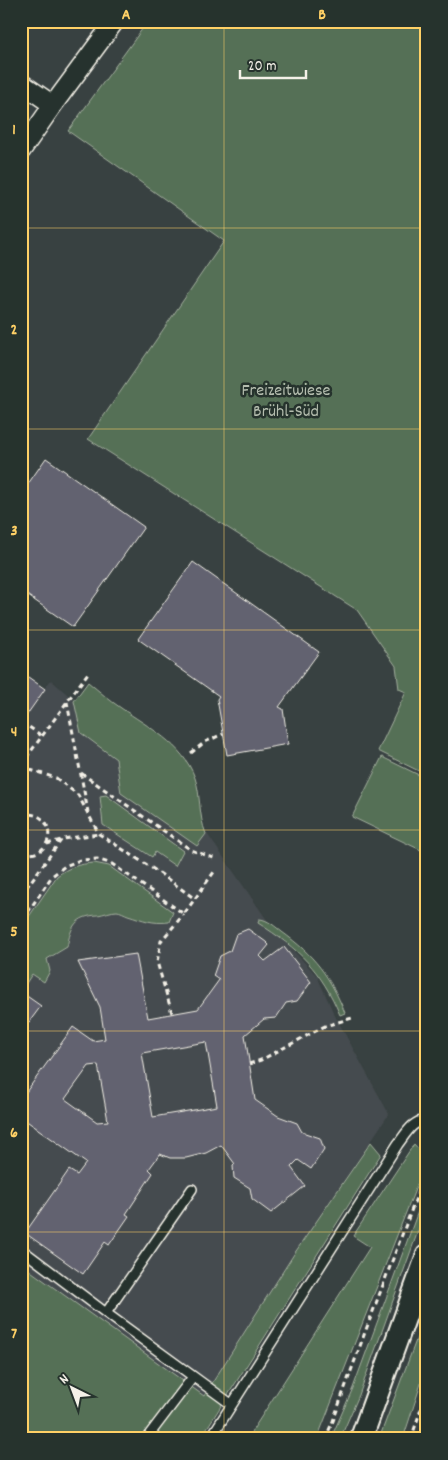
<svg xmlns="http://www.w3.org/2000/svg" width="448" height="1460" viewBox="0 0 448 1460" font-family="Dekko,sans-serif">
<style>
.built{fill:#454b4f}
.green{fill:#556f56;stroke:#a4b09f}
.building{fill:#62626f;stroke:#f4f1e8;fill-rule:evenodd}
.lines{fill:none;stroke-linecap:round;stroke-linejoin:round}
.service-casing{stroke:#f4f1e8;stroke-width:12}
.minor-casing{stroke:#f4f1e8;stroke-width:21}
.tertiary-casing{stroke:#f4f1e8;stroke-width:25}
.path{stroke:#f4f1e8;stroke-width:3;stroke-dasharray:5 4;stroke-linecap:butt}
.service{stroke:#26332d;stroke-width:9}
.minor{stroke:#26332d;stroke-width:18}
.tertiary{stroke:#26332d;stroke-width:21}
.grid{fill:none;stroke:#ffd166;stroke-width:1;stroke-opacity:0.55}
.labels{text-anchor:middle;stroke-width:5;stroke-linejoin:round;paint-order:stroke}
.park-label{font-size:18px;fill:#b4bdae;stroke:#26332d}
.neatline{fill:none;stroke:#ffd166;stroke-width:2}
.grid-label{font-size:16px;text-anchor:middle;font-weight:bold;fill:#ffd166}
</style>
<rect width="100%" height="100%" fill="#384141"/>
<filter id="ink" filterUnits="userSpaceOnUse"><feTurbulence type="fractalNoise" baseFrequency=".02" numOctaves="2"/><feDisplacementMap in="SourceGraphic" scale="10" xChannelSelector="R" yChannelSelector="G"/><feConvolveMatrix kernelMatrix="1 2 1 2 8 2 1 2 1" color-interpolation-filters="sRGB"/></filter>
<g filter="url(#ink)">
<!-- built -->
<path class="built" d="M51,680L178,792L274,930L317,976L334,1014L389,1114L294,1254L204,1397L21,1264V718Z"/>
<!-- green -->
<path class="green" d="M148,21H427V775L378,751L406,692L399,689L396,666L357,610L88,439L224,241L68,131Z
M88,682C99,691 109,700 121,708C148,727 183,744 195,778C201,795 198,814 206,834L197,846L121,793L116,759L81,733L74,701Z
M382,757L427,779V853L352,817Z
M106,795L183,851L175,866L155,852L152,857L103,825L100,796Z
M94,863L109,866L120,874L173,912L169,922C152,924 144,920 128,915C125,914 120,911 117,911C111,911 104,914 98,915C75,916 71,927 67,947L47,959L50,971L44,982L32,974L23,988L21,987V928L57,876C69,867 79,864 94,863Z
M259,919C267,919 276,927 282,932C314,955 330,976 345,1013L340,1015C321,970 299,949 258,923Z
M371,1142L381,1154L200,1439H21V1264L204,1396L294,1254Z
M414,1144L427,1159L317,1439H247L370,1247L353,1236Z
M427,1187V1206L359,1395L340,1439L331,1438L353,1388Z
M427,1311V1365L403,1439H379Z"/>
<!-- building -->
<path class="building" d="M46,458L144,527L73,627L21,591V494Z
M193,562L319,652L279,707L283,709L288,744L227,755L217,699L219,696L138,639Z
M21,672L45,689L21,723Z
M248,929L266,942L269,945L260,956L265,961L284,947L311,982L297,1001L286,1003L276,1018L264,1019L245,1035L255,1100L278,1116L297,1123L302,1132L320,1138L324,1149L311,1169L298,1160L291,1167L305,1186L271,1213L252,1199L250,1188L234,1178L233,1166L235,1164L221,1145L206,1153L186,1158H170L160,1154L149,1169L153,1173L126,1214L129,1216L109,1245L105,1242L83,1274L25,1233L69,1170L77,1175L86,1163L21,1117V1099L73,1027L93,1041L105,1039L100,1007L78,962L136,954L148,1018L198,1009L219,980L213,976L220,956L230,951L236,934ZM206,1042L217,1106L153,1117L142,1053ZM98,1065L108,1121L97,1122L65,1099L89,1066Z
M21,992L41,1006L21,1033Z"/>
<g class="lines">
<defs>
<path id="service" d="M21,1249L106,1313L231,1404
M106,1313L192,1189
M146,1439L193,1377
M210,1439L398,1144C405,1135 414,1118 427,1121"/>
<path id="minor" d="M21,83L53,105
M21,151L53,105L115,21"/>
<path id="tertiary" d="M361,1439L427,1256"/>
</defs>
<!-- service casing -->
<use href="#service" class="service-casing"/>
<!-- minor casing -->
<use href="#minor" class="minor-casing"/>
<!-- tertiary casing -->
<use href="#tertiary" class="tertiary-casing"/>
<!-- path -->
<path class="path" d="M67,702L88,812
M22,722L42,736
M191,753L205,742L223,734
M21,765L88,673
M21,767L56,778L78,795L99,834L158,872L195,899
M81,773L191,850L214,858
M21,815C59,807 57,862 21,853
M47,844L61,840
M21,895L62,839L99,834
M21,912L26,915L52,876L65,866L80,860L97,859L112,864L184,914L214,872
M172,1013L157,962L161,941L184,914
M249,1064L261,1060L325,1026L352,1018
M325,1439L333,1421L364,1335L427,1169
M411,1439L427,1391"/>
<!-- service -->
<use href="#service" class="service"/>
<!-- minor -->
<use href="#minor" class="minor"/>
<!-- tertiary -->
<use href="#tertiary" class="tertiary"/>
</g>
</g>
<!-- grid -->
<path class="grid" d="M224,21V1439M21,228H427M21,429H427M21,630H427M21,830H427M21,1031H427M21,1232H427"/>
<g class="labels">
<!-- park labels -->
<g class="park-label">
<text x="286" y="395">Freizeitwiese<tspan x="286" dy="21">Brühl-Süd</tspan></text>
</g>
</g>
<!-- margin -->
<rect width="448" height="1460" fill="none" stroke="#26332d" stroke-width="55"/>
<!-- north arrow -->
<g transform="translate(72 1388) rotate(318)" stroke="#26332d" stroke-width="4" paint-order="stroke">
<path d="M0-4L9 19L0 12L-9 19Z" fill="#f4f1e8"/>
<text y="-8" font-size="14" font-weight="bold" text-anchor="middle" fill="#f4f1e8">N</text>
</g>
<!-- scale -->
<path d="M240 70v8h66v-8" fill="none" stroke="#f4f1e8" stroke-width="2.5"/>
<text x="248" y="70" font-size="15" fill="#f4f1e8" stroke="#26332d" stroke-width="4" paint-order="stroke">20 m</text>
<rect x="28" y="28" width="392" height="1404" class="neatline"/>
<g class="grid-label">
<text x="126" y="19">A</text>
<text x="322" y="19">B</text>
<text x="14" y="134">1</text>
<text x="14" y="334">2</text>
<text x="14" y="535">3</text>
<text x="14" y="736">4</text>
<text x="14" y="936">5</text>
<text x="14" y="1137">6</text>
<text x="14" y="1338">7</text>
</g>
</svg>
